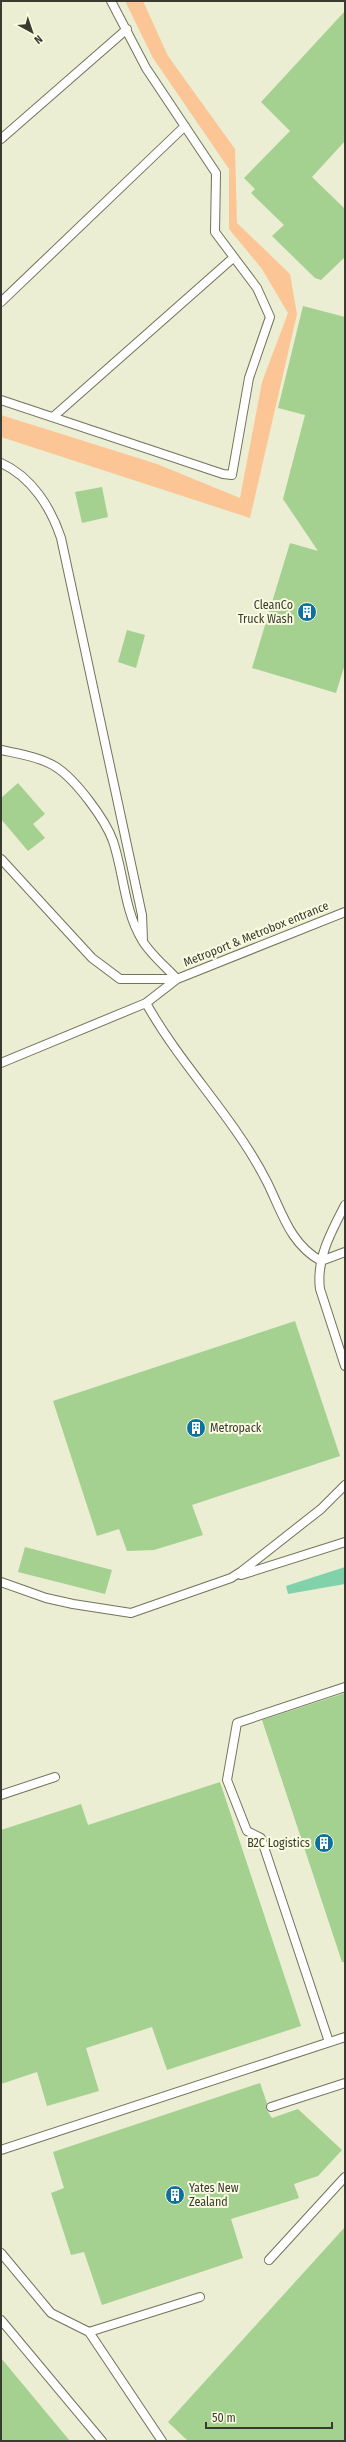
<svg xmlns="http://www.w3.org/2000/svg" width="346" height="2442" viewBox="0 0 346 2442" font-family="'Fira Sans Condensed',sans-serif">
<style>
.green{fill:#fcc596}
.water{fill:#81d2aa}
.building{fill:#a4d090}
.lines{fill:none;stroke-linecap:round;stroke-linejoin:round}
.service-casing{stroke:#71735b;stroke-width:10}
.service{stroke:#fff;stroke-width:8}
.labels{text-anchor:middle;stroke-width:4;stroke-linejoin:round;paint-order:stroke}
.poi-label{font-size:12px;fill:#393a30;stroke:#f9fce0;text-anchor:end}
.street-label{font-size:12px;fill:#393a30;stroke:#f9fce0}
</style>
<rect width="100%" height="100%" fill="#ebeed3"/>
<!-- green -->
<path class="green" d="M125,1H143L168,56L235,149L237,223L290,274L297,314L250,518L1,437V415L157,464L240,498L262,382L288,313L262,269L229,229V169L153,58Z"/>
<!-- water -->
<path class="water" d="M345,1567V1584L288,1594L286,1586Z"/>
<!-- building -->
<path class="building" d="M345,11V141L312,177L345,209V257L321,280L315,278L272,236L284,225L251,193L255,189L244,178L290,131L261,102Z
M303,306L345,317V664L336,693L252,668L290,543L318,551L283,499L305,415L278,408Z
M102,487L108,517L82,523L75,492Z
M127,630L145,635L136,668L118,662Z
M18,783L45,814L33,824L45,838L28,851L1,819V798Z
M295,1321L340,1456L192,1505L203,1535L154,1550L127,1551L119,1529L97,1536L53,1401Z
M25,1547L112,1570L105,1594L18,1572Z
M345,1693V1962H342L262,1720Z
M220,1782L301,2026L167,2070L152,2027L86,2048L99,2091L47,2106L37,2072L1,2084V1830L81,1804L88,1825Z
M260,2083L267,2103L266,2109L272,2118L298,2109L342,2150L318,2176L294,2184L299,2198L231,2219L243,2258L102,2305L84,2252L71,2255L51,2193L64,2188L53,2152Z
M345,2227V2441H188L168,2422Z
M1,2358L50,2417L70,2441H1Z"/>
<g class="lines">
<defs>
<path id="service" d="M1,139L127,29
M1,302L185,126
M1,400L223,474L232,475L249,378L270,317L257,288L215,232L216,173L146,68L111,1
M53,417L233,258
M1,463C32,477 51,508 61,538L142,915L143,941
M1,750C19,754 40,757 56,767C76,780 105,819 113,841C124,874 124,910 142,940C150,954 166,967 177,979
M1,859L92,958L120,979H177
M146,1003C181,1066 234,1117 267,1182C282,1212 290,1244 321,1261L345,1252
M1,1063L146,1003L177,979L345,912
M345,1205C331,1232 316,1259 320,1289L345,1366
M241,1575L345,1542
M1,1582L46,1598L73,1604L131,1613L231,1578L242,1571L321,1509L345,1485
M1,1795L55,1777
M329,2042L261,1838L247,1831L227,1780L237,1723L345,1687
M271,2107L345,2083
M1,2150L345,2037
M1,2253L51,2313L89,2332L200,2297
M269,2260L345,2177
M1,2320L102,2441
M89,2332L162,2441"/>
</defs>
<!-- service casing -->
<use href="#service" class="service-casing"/>
<!-- service -->
<use href="#service" class="service"/>
</g>
<!-- icons -->
<defs>
<symbol id="building-disc" viewBox="-11 -11 22 22"><circle r="9.5" fill="#0d719e" stroke="#f9fce0"/><path d="M-4-6H4V6H1V3H-1V6H-4ZM-2.5-4.3h1.7v1.8h-1.7ZM.8-4.3h1.7v1.8H.8ZM-2.5-1h1.7V.8h-1.7ZM.8-1h1.7V.8H.8Z" fill="#fff"/></symbol>
</defs>
<g fill-rule="evenodd">
<use href="#building-disc" x="296" y="601" width="22" height="22"/>
<use href="#building-disc" x="185" y="1417" width="22" height="22"/>
<use href="#building-disc" x="313" y="1832" width="22" height="22"/>
<use href="#building-disc" x="164" y="2184" width="22" height="22"/>
</g>
<g class="labels">
<!-- poi labels -->
<g class="poi-label">
<text x="293" y="609">CleanCo<tspan x="293" dy="14">Truck Wash</tspan></text>
<text x="210" y="1432" text-anchor="start">Metropack</text>
<text x="310" y="1847">B2C Logistics</text>
<text x="189" y="2192" text-anchor="start">Yates New<tspan x="189" dy="14">Zealand</tspan></text>
</g>
<!-- street labels -->
<g class="street-label">
<text transform="translate(256 934) rotate(-22)" y="4">Metroport &amp; Metrobox entrance</text>
</g>
</g>
<!-- border -->
<rect width="346" height="2442" fill="none" stroke="#393a30" stroke-width="4"/>
<!-- north arrow -->
<g transform="translate(32 32) rotate(140)" stroke="#f9fce0" stroke-width="3" paint-order="stroke">
<path d="M0-3L7 15L0 10L-7 15Z" fill="#393a30"/>
<text y="-6" font-size="11" font-weight="bold" text-anchor="middle" fill="#393a30">N</text>
</g>
<!-- scale -->
<path d="M206 2422v6h126v-6" fill="none" stroke="#393a30" stroke-width="2"/>
<text x="212" y="2422" font-size="12" fill="#393a30" stroke="#f9fce0" stroke-width="3" paint-order="stroke">50 m</text>
</svg>
